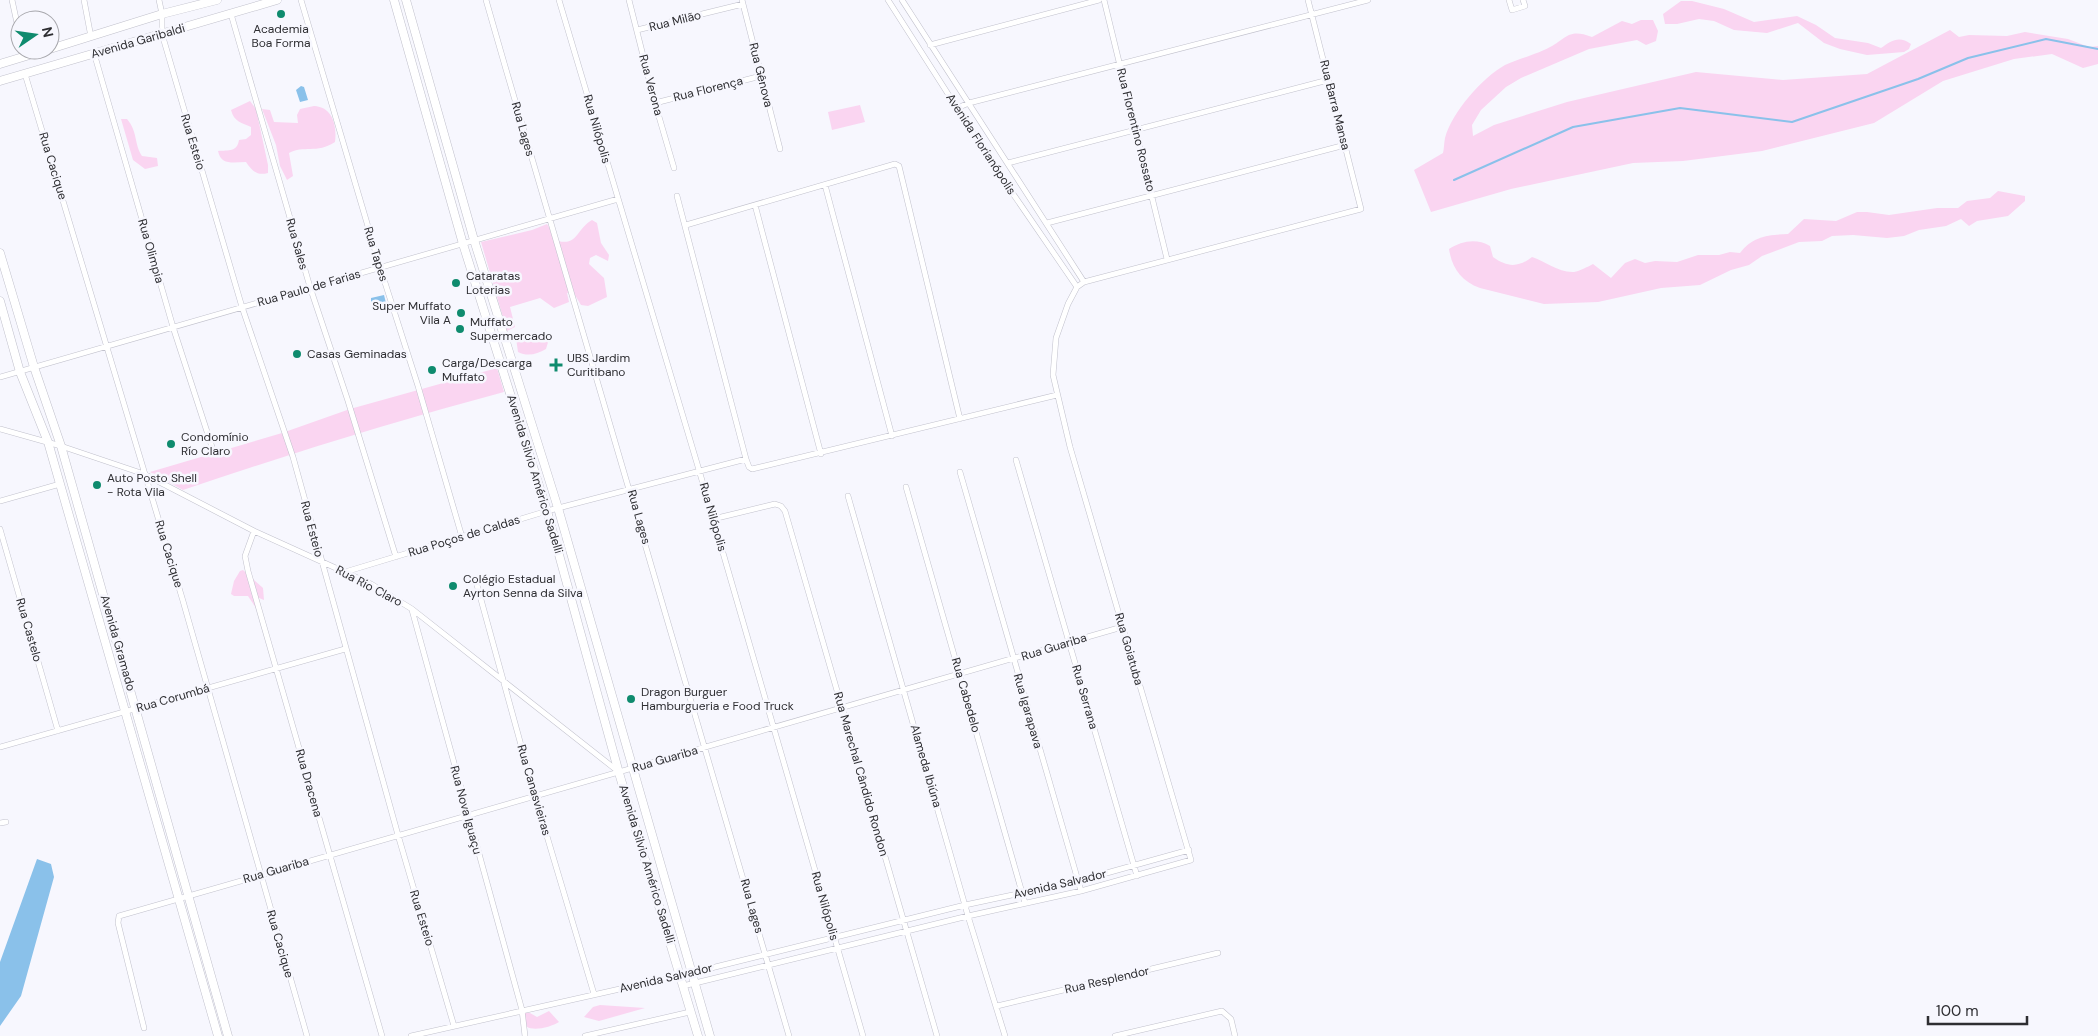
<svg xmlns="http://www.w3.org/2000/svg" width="2098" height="1036" viewBox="0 0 2098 1036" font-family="'DM Sans',sans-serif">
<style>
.green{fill:#fad5f1}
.water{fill:#8ac1ea}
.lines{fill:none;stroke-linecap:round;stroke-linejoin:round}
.stream{stroke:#8ac1ea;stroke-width:2}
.street-casing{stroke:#c1c1cc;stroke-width:6}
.secondary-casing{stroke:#c1c1cc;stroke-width:9}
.street{stroke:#fff;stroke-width:5}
.secondary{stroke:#fff;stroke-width:8}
.poi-dot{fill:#0f8b6e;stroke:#f7f7fe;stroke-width:2}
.labels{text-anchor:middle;stroke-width:5;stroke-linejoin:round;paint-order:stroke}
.street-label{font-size:12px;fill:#2e2e32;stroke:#f7f7fe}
.poi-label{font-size:12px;fill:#2e2e32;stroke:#f7f7fe;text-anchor:start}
</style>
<rect width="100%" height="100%" fill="#f7f7fe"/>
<!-- green -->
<path class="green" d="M1681,1H1692L1724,9L1754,22L1797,16L1816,25L1835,38L1868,43L1881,48C1891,41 1899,35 1911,44L1909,49L1904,52L1867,55L1840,49L1824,43L1798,23L1767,33L1734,30L1714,21L1699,19L1677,24H1665L1663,14Z
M1641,20H1653L1658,31L1656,41L1646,45L1637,40L1589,49L1521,78L1506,87L1481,110L1472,125L1473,136L1494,125L1567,102L1696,72L1783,80L1867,74L1950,30L1959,37L1969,35L2007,36L2025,32L2068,39L2089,47L2098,46V64L2083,68L2052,54L2014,59L1943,81L1874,123L1762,151L1683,161L1633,163L1511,189L1431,212L1414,170L1443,153C1444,149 1444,143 1445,138C1452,112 1482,78 1505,65C1518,59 1531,56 1544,50C1566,41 1566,27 1592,37L1622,21L1632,24Z
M250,101L256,109L268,165V173C257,176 252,171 246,162C234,162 221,166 218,151C229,150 237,152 239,140L246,139L251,135V127C242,123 234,122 231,110Z
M860,105L865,122L832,130L828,112Z
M314,106C333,107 337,126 335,142C317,154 303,145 289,153L293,176L287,180L280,166L276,145L262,109L270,110L274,122L298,123L297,115L300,109Z
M121,119H127C138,132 134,144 142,156L157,158L158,166L145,169L133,160Z
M1998,191L2025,196V201L2008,216L1977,221L1969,226L1961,219L1946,226L1919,230L1904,236L1887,238L1853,235L1832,236L1822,241L1799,242L1762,256L1749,265L1731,270L1700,285L1661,288L1598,302L1544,304L1480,288C1461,281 1452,268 1449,249C1462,241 1476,238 1490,246L1493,257C1507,267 1518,268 1532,257C1545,261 1559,273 1574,272C1580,271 1587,267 1593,264L1611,278L1625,263L1635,259L1645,263L1655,261L1677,262L1698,255H1719L1730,252L1740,253C1753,236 1768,235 1788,234L1804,219L1836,221L1857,212H1867L1889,215L1937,208H1958L1967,201L1990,198Z
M592,220L597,223L601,243L609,255L608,261L596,255L590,258L589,264L604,278L607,297L588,306L581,305L573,292L567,293L569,302L554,308L540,298L510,307L515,327L507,331L481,242L532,230L547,224L558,241C578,246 577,228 592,220Z
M521,335L528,337L543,335L549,339L546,349C537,354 528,357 518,352L516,338Z
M497,368L504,392C396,421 289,454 183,490L150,472L282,433L350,409Z
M243,570L263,588L264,600L259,598L256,608L248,596H234L231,594L234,581L240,571Z
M600,1005L645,1008L599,1021L584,1017L593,1007Z
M549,1011L559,1022C548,1029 516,1036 525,1013H530L537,1017Z"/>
<!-- water -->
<path class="water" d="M301,86L304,87L308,100L300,102L296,90Z
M384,295L386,303L383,304L380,302L371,305V298Z
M37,859L51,864L54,877L21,996L0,1026V962Z"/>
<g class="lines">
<!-- stream -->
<path class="stream" d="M1454,180L1573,127L1680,108L1792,122L1918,79L1968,58L2046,39L2098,49"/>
<defs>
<path id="street" d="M12,0L20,37
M84,0L91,37
M159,0L162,14V34L242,307L293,457L398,835L454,1026
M301,0L380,267L418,386L462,537
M486,0C585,346 691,690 789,1036
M559,0L699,470L863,1036
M629,0L655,103L674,168
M742,0L780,149
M888,0L996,169L1077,287
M902,0L1084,282
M1104,0L1167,259
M1509,0L1512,10L1525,6L1523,0
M231,14L310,287L348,401L396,557
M637,30L743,4
M930,45L1099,0
M94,53L173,327L212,447
M25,74L183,601L307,1036
M655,103L761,76
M957,108L969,103L1368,0
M1008,163L1328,80
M825,185L892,436
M677,196L746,459L749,467L752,469L1057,395
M755,205L821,454
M1047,223L1345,145
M686,225L895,164L899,166L960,419
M0,377L618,199
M0,429L61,446L144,474L254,531L371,584L412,609L619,772
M1016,460L1137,876
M960,472L1081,891
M906,487L1025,903
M848,496L968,916L1005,1036
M0,501L60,484
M713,519L775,504L781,506L785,511L937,1036
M0,529L58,731
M254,531L245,556L248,571L382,1036
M345,572L547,511L746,459
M477,585L535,796L594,994
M412,610L522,1010L525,1036
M0,747L345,649
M0,823L6,822
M683,986L968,916L1081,891L1191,860L1070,447L1053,375L1056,338L1068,304L1077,287L1084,282L1361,209L1308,0
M997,1006L1218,953
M144,1028L118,923L119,916L1122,627
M411,1036L691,973L965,905L1078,881L1189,850
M585,1036L690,1012
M1115,1036L1222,1011L1231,1019L1235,1036"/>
<path id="secondary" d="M394,0L463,244L547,511L619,773L698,1036
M406,0L474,240L558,508L710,1036
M50,49L162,14L217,0
M0,64L46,50
M0,81L277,0
M0,253L34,367L61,446L228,1036
M0,301L20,372L48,442L218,1036"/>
</defs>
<!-- street casing -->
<use href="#street" class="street-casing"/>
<!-- secondary casing -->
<use href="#secondary" class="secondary-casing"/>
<!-- street -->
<use href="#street" class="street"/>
<!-- secondary -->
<use href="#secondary" class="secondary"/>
</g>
<!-- markers -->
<g class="poi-dot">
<circle cx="281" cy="14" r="5"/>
<circle cx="456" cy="283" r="5"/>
<circle cx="461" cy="313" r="5"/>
<circle cx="460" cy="329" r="5"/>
<circle cx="297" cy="354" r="5"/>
<path d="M553.5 357.5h5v5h5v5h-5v5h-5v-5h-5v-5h5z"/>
<circle cx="432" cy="370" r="5"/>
<circle cx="171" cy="444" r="5"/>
<circle cx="97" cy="485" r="5"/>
<circle cx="453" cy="586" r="5"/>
<circle cx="631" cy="699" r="5"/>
</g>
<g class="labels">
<!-- street labels -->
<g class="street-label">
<text transform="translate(675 21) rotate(-14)" y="4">Rua Milão</text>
<text transform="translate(138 41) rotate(-16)" y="4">Avenida Garibaldi</text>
<text transform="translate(761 75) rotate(76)" y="4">Rua Gênova</text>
<text transform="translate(651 85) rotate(75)" y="4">Rua Verona</text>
<text transform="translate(708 89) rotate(-14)" y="4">Rua Florença</text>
<text transform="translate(1335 105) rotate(76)" y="4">Rua Barra Mansa</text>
<text transform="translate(523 129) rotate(74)" y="4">Rua Lages</text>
<text transform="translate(597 129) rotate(74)" y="4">Rua Nilópolis</text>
<text transform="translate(1136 130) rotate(76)" y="4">Rua Florentino Rossato</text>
<text transform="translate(193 142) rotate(73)" y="4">Rua Esteio</text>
<text transform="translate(981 144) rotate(57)" y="4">Avenida Florianópolis</text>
<text transform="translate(53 166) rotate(73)" y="4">Rua Cacique</text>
<text transform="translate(297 244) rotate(74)" y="4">Rua Sales</text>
<text transform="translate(151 251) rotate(74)" y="4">Rua Olimpia</text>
<text transform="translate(376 254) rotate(73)" y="4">Rua Tapes</text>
<text transform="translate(309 288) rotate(-16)" y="4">Rua Paulo de Farias</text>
<text transform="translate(535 474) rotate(73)" y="4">Avenida Silvio Américo Sadelli</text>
<text transform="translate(639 517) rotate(74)" y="4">Rua Lages</text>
<text transform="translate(713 517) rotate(74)" y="4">Rua Nilópolis</text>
<text transform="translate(312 529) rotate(75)" y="4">Rua Esteio</text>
<text transform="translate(464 536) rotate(-17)" y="4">Rua Poços de Caldas</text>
<text transform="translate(169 554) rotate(73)" y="4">Rua Cacique</text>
<text transform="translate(369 586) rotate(28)" y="4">Rua Rio Claro</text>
<text transform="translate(29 630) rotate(74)" y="4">Rua Castelo</text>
<text transform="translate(118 643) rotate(74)" y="4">Avenida Gramado</text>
<text transform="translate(1054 647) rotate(-17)" y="4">Rua Guariba</text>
<text transform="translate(1129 649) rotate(74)" y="4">Rua Goiatuba</text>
<text transform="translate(966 695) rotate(74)" y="4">Rua Cabedelo</text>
<text transform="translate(1085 697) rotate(74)" y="4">Rua Serrana</text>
<text transform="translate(173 698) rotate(-16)" y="4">Rua Corumbá</text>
<text transform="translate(1028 711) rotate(74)" y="4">Rua Igarapava</text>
<text transform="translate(665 759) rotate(-16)" y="4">Rua Guariba</text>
<text transform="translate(926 766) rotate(74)" y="4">Alameda Ibiúna</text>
<text transform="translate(861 774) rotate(74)" y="4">Rua Marechal Cândido Rondon</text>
<text transform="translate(309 783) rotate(74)" y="4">Rua Dracena</text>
<text transform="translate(534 790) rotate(74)" y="4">Rua Canasvieiras</text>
<text transform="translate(466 810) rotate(75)" y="4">Rua Nova Iguaçu</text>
<text transform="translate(647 864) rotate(73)" y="4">Avenida Silvio Américo Sadelli</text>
<text transform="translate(276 870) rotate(-16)" y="4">Rua Guariba</text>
<text transform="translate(1060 884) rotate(-13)" y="4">Avenida Salvador</text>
<text transform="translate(752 906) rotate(74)" y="4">Rua Lages</text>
<text transform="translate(825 906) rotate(74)" y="4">Rua Nilópolis</text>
<text transform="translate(422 918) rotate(73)" y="4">Rua Esteio</text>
<text transform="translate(280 944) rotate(74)" y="4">Rua Cacique</text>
<text transform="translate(666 978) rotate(-13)" y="4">Avenida Salvador</text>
<text transform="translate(1107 980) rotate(-13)" y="4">Rua Resplendor</text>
</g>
<!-- poi labels -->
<g class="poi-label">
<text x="281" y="33" text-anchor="middle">Academia<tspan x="281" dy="14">Boa Forma</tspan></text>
<text x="466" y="280">Cataratas<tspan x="466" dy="14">Loterias</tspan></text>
<text x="451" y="310" text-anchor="end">Super Muffato<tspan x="451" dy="14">Vila A</tspan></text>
<text x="470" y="326">Muffato<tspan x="470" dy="14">Supermercado</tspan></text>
<text x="307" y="358">Casas Geminadas</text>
<text x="567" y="362">UBS Jardim<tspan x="567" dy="14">Curitibano</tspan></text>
<text x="442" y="367">Carga/Descarga<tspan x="442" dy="14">Muffato</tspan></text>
<text x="181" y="441">Condomínio<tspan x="181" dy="14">Río Claro</tspan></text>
<text x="107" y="482">Auto Posto Shell<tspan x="107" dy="14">- Rota Vila</tspan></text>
<text x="463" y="583">Colégio Estadual<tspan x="463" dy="14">Ayrton Senna da Silva</tspan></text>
<text x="641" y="696">Dragon Burguer<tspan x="641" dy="14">Hamburgueria e Food Truck</tspan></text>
</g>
</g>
<!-- north arrow -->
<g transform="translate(35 35) rotate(77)"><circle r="24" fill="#f7f7fe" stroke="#a7a7ac"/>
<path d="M0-4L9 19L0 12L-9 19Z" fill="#0f8b6e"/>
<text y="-8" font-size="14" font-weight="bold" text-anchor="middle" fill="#2e2e32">N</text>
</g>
<!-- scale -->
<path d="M1928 1016v8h99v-8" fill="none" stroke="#2e2e32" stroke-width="2.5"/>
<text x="1936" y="1016" font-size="15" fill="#2e2e32" stroke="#f7f7fe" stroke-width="4" paint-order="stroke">100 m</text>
</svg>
